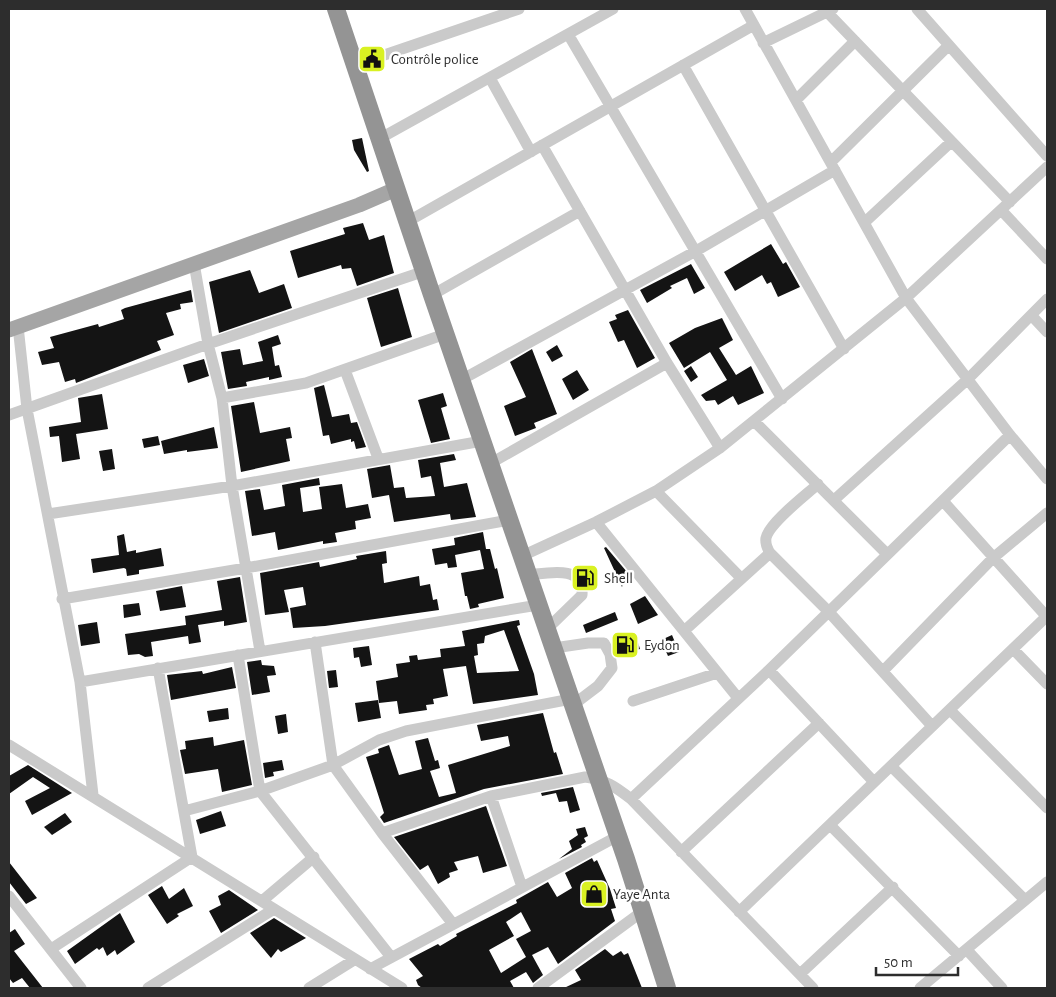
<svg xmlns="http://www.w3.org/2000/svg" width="1056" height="997" viewBox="0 0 1056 997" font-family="'Alegreya Sans',sans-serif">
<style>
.building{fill:#141414;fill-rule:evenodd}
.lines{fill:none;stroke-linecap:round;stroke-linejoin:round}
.minor{stroke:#cacaca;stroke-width:11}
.major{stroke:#a5a5a5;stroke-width:15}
.highway{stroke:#949494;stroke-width:18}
.labels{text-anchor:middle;stroke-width:5;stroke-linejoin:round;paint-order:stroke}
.poi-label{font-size:15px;fill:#2d2d2d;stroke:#fff;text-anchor:start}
</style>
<rect width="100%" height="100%" fill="#fff"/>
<!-- building -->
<path class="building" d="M362,138L369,171L367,172L354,150L352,140Z
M363,223L369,240L384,235L394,273L357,286L351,268L342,269L341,265L298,278L290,251L345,234L343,228Z
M771,244L783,264L786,262L800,287L778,297L771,282L767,284L762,275L735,291L724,272Z
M691,264L705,288L694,294L687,278L670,286L672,288L647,303L640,290Z
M250,270L259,293L284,284L292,308L219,333L209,282Z
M398,288L412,337L381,347L367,298Z
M191,290L193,302L180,304L181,309L166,313L174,335L157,341L161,350L76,383L75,379L65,382L59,362L42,365L38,352L54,348L50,337L98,324L99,327L124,319L121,310L125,308Z
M628,310L655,358L637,368L624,340L618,342L609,322L617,319L615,315Z
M722,318L733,340L719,348L736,375L751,366L764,393L738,405L733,396L718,405L715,400L706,401L701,395L727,380L710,352L684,368L669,343L695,328Z
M278,335L281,344L272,347L275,366L279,365L282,377L269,380V377L246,382L247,386L228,389L221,352L240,349L243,365L263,361L258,342Z
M557,345L563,356L552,362L546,352Z
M532,349L557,414L534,423L536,428L515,436L504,406L526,397L510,362Z
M204,359L209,376L188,383L183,365Z
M691,366L698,377L691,382L684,371Z
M577,370L589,390L573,400L562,379Z
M324,385L332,417L349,414L351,423L357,422L366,447L356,449L354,441L351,442V439L331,444L329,435L323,436L314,388Z
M443,393L447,406L441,408L450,439L431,443L418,400Z
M102,394L108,429L76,434L80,459L62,462L59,436L50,437L49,427L81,422L78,398Z
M254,402L260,433L290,427L292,438L286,439L290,461L241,472L231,406Z
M214,427L218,448L187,452V450L164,454L161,441Z
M158,436L160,445L144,448L142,439Z
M112,449L115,469L103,471L99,451Z
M454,454L456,460L440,463L444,487L467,483L476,517L451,520L450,514L394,522L389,495L372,498L367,469L390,465L394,488L404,487L406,498L435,496L431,476L421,478L418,460Z
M319,478L320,485L300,488L303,512L322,509L319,487L342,484L346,508L368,504L371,518L355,521L356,529L335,533L337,542L323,544V541L278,550L275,532L252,536L245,491L260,489L264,510L285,506L282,485Z
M483,532L486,549H490L495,569L497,568L504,598L478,604L479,607L470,609L467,596H465L461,573L484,569L480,550L455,555L457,567L448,568L447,563L435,565L432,549L455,545L454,538Z
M124,534L127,552L136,550V553L161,548L164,566L139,570V574L127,576L126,569L124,568L93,573L91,559L119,555L117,536Z
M606,547L627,572L622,587L604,548Z
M386,551L387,563L382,564L384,583L419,576L420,586L430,584L433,600L437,599L439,610L325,626L293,628L290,608L306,605L303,587L284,590L289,612L265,615L260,573L319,562L320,567L357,559L356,556Z
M240,577L247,622L224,626V621L198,625L201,642L189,644L188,636L151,642L153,656L145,657L139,654L128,655L125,634L186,625L185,616L222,610L217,581Z
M182,586L186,607L160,611L156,591Z
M645,596L658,615L638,624L630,604Z
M139,603L141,615L124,618L123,605Z
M615,612L618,620L586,633L583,625Z
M519,620L520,625L517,626L534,674L538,695L473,704L466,666L443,669L448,696L433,699L434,704L426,705L427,710L399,714L397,701L379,703L376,681L398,677L396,664L410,662L409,656L417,655L418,660L441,657L440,649L465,646L462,631ZM504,630L519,671L477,673L474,656L478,655L477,644L484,643L485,636Z
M97,622L100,643L81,646L78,625Z
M672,635L679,652L668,656L661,640Z
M636,636L640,649L620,655L616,642Z
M369,646L372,665L361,667L359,657L354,658L353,648Z
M261,660L262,665L274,666L276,675L267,676L270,692L252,695L247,662Z
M232,667L236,688L171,700L167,675L202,671L203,674Z
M336,670L338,687L329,688L327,671Z
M378,700L381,718L358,722L355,703Z
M228,708L229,719L209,722L207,711Z
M543,713L554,753L556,752L563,774L484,789L384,823L380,817L384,813L366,757L379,753L378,749L389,745L399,775L422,769L415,741L428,738L435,761L438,760L440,768L430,771L439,797L456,793L448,765L510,746L508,736L481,741L477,725Z
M286,714L288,732L278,734L275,716Z
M213,737L214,746L244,740L252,785L222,792L218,769L185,774L180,750L186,749L185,741Z
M282,760L284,770L273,772L274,776L265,778L263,763Z
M28,765L72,793L32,815L25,801L50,788L33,777L9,794V776Z
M573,787L580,810L570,813L567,801L559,802L556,793L542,796L541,793Z
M486,806L507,866L483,873L478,856L454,862L458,870L449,873L450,877L438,884L428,865L420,870L394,837Z
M221,811L226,826L200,834L196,820Z
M65,813L72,822L52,835L44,827Z
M585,827L588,836L584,838L586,842L581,845L582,847L559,859L572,849L569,841L578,835L576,829Z
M592,858L594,862L597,860L610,889L616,908L611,909L615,921L558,964L548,947L532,955L543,975L533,983L526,972L510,981L514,988H422L418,985L416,980L423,976L409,959L438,944L440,946L457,936L456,934L517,903L516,900L548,882L557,897L572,888L565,873ZM521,912L531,931L516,939L526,957L501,973L489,950L514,936L506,922Z
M9,862L37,898L26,904L9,882Z
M162,886L169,899L184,888L193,906L177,914L179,916L167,924L148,895Z
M229,890L258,910L221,933L209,911L221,905L218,896Z
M120,913L135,942L117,955L115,950L107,956L103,947L99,950L97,948L75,964L67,951Z
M274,918L306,938L281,952L278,949L271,958L250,933Z
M15,929L25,944L14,951L43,988H30L22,978L13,983L9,978V933Z
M605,949L613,956L621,951L624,955L628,953L642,988H564L581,980L575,970Z"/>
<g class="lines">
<!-- minor -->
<path class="minor" d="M745,9L906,298L1010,435L1047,479
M917,9L1047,156
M827,12L1010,202
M568,34L782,399
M763,43L833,9
M355,65L519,9
M683,65L844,349
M490,78L531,152
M796,100L855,41
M379,139L613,9
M542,145L667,363L720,448
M831,162L949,45
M1002,211L1047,259
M407,222L754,25
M865,222L951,142
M194,263L208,344L222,398L232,486L260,651
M432,295L580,211
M1032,316L1047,332
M18,326L27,409L80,682L93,795
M345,370L378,458
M461,380L696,251L835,170
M222,398L306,383L445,334
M9,415L208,344L425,271
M755,422L887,554
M491,463L667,363
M818,484C806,495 769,523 766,538C765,544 767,548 770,553L828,611L932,726
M656,491L741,578
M834,500L968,379L1047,299
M943,501L1047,617
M48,514L232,486L482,441
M596,522L738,698
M522,556L596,522L656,491L720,448L906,298L1047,167
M528,575C548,573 584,564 582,595L547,629
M62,599L246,568L509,520
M684,631L770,553
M315,642L333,765L382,833L453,924
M554,648L588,643H604L610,654L612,668L598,686L573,705
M1013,649L1047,684
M238,655L260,791L391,957
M769,670L874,782
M883,671L993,558L1047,513
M80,682L538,605
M633,701L717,673
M950,710L1047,808
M9,745L402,988
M891,766L1025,900
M491,796L522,887
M631,799L769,670L1010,435
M184,811L260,791L333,765L379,740L406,731L571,699
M830,825L959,956
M382,833L491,796L585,777C604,779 616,787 631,799L813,988
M681,852L819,723
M9,896L81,988
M262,901L314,857
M739,912L1047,616
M51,949L192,857L158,668
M967,950L1002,988
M370,969L618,836
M800,974L893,887
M148,988L274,909
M309,988L354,960
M538,988L643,911
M920,988L1047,882"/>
<!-- major -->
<path class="major" d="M9,330L359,205L396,189"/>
<!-- highway -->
<path class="highway" d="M336,9L432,295L626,859L667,988"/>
</g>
<!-- icons -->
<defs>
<symbol id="civic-square" viewBox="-11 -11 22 22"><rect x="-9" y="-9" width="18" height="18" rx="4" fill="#d9f122" stroke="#fff"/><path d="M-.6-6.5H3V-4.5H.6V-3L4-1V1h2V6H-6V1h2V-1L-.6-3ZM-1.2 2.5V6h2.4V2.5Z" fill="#111"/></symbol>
<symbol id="fuel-square" viewBox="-11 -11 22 22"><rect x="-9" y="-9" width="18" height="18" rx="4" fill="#d9f122" stroke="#fff"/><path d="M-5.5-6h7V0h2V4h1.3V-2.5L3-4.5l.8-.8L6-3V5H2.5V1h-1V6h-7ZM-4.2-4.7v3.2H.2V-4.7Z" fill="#111"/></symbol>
<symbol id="shop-square" viewBox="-11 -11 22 22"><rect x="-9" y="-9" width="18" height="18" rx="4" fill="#d9f122" stroke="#fff"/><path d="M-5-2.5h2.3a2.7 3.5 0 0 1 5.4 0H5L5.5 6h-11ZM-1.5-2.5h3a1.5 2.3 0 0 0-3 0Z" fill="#111"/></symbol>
</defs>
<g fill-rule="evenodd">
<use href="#civic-square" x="356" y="43" width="32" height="32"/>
<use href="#fuel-square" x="569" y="562" width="32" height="32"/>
<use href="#fuel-square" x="609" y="629" width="32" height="32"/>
<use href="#shop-square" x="578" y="878" width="32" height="32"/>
</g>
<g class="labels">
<!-- poi labels -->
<g class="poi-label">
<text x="391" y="64">Contrôle police</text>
<text x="604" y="583">Shell</text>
<text x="644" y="650">Eydon</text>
<text x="613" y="899">Yaye Anta</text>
</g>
</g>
<!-- border -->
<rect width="1056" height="997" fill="none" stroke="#2d2d2d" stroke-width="20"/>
<!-- scale -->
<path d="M876 967v8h82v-8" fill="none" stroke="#2d2d2d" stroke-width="2.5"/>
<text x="884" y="967" font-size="15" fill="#2d2d2d" stroke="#ffffff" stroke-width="4" paint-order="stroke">50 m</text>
</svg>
